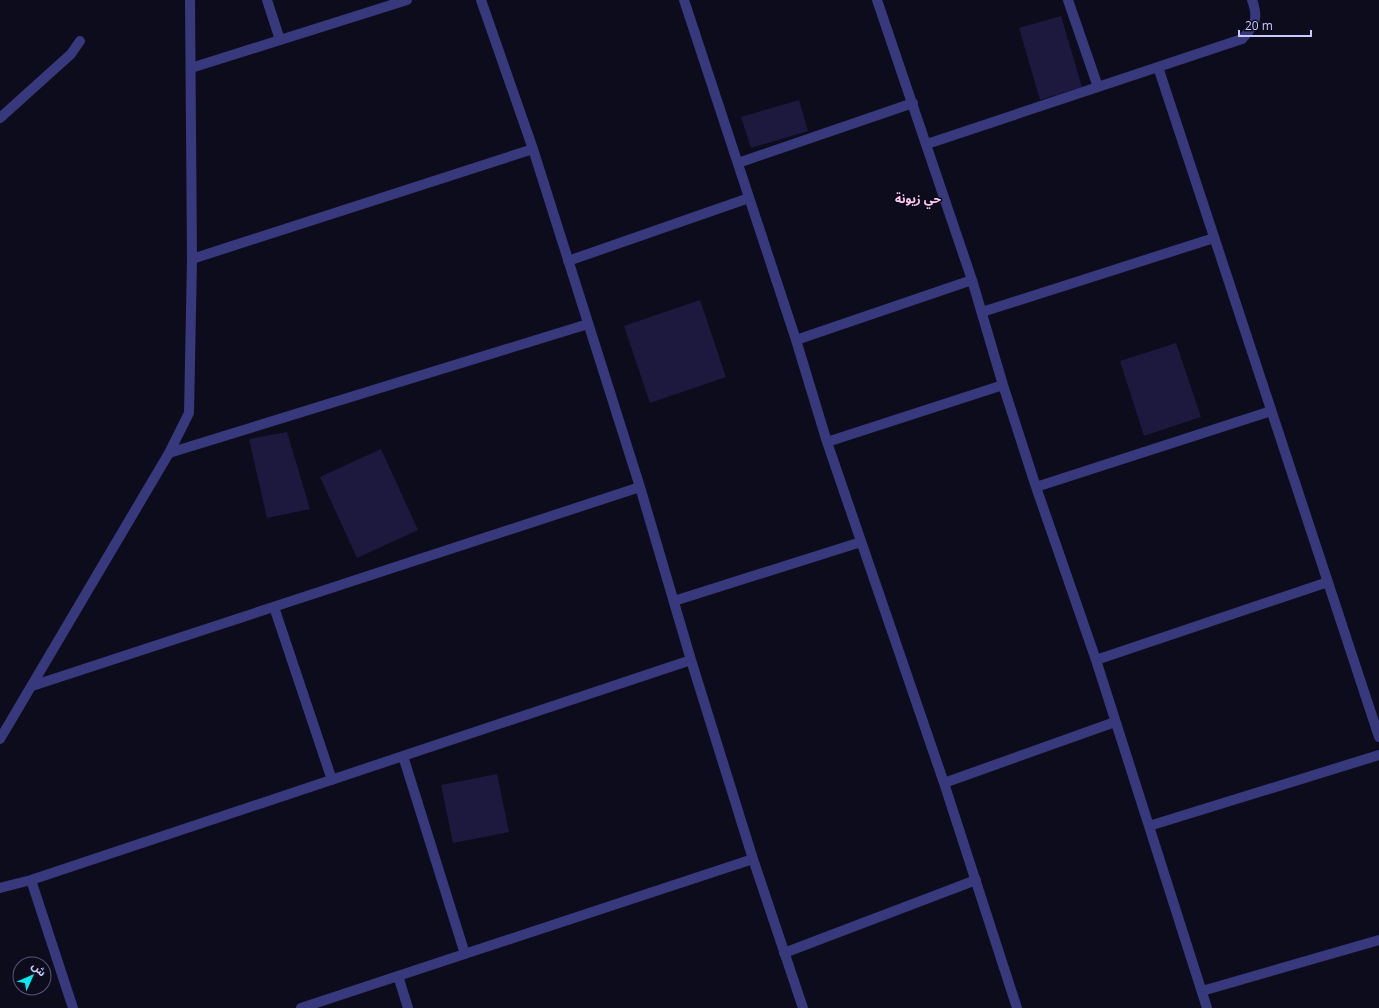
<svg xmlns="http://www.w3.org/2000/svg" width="1379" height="1008" viewBox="0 0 1379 1008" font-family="'Open Sans','Noto Sans Arabic',sans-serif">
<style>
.building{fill:#1d183e}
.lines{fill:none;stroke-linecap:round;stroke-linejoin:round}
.service{stroke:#37397c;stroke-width:10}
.minor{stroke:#37397c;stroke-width:10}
.labels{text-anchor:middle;stroke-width:3;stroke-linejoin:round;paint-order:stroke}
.neighbourhood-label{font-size:12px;font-weight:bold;fill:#ffcaf0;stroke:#0d0c1d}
</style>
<rect width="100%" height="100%" fill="#0d0c1d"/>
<!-- building -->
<path class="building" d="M1061,16L1082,87L1040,100L1019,28Z
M799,100L808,131L751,148L741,117Z
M700,300L726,377L650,403L624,326Z
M1176,343L1201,417L1144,436L1120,361Z
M287,432L310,509L267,518L249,439Z
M381,449L418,530L357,558L320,477Z
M497,774L509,832L453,843L441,785Z"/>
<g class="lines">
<!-- service -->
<path class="service" d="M0,118L71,54L80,41"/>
<!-- minor -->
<path class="minor" d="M267,0L280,40
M481,0L533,149L640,487L691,660L753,859L803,1008
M684,0L796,340L827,442L944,783L1017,1008
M877,0L972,280L1003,385L1036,487L1096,660L1207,1008
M1068,0L1098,87
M1158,67L1379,737
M191,68L407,0
M927,144L1242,39C1255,25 1259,19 1252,0
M738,163L913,103
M192,259L533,149
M568,261L749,198
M982,312L1214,238
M796,340L972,280
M827,442L1003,385
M169,453L588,324
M1036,487L1271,411
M674,601L861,542
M274,607L332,780
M1096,660L1328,582
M32,686L640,487
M0,739L169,453L189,413L192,259L190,0
M403,756L465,954
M944,783L1115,722
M1149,826L1379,755
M31,880L73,1008
M0,888L31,880L691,660
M784,953L976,880
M398,976L408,1008
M1202,991L1379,940
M301,1008L753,859"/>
</g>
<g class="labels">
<!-- neighbourhood labels -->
<g class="neighbourhood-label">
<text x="918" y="203">حي زيونة</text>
</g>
</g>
<!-- north arrow -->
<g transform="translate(32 976) rotate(45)"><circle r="19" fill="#0d0c1d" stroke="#595777"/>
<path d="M0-3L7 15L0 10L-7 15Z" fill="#01ecf2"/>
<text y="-6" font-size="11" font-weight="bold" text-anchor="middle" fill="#cac8ff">ش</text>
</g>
<!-- scale -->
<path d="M1239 30v6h72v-6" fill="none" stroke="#cac8ff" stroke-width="2"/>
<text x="1245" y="30" font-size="12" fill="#cac8ff" stroke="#0d0c1d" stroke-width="3" paint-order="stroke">20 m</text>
</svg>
